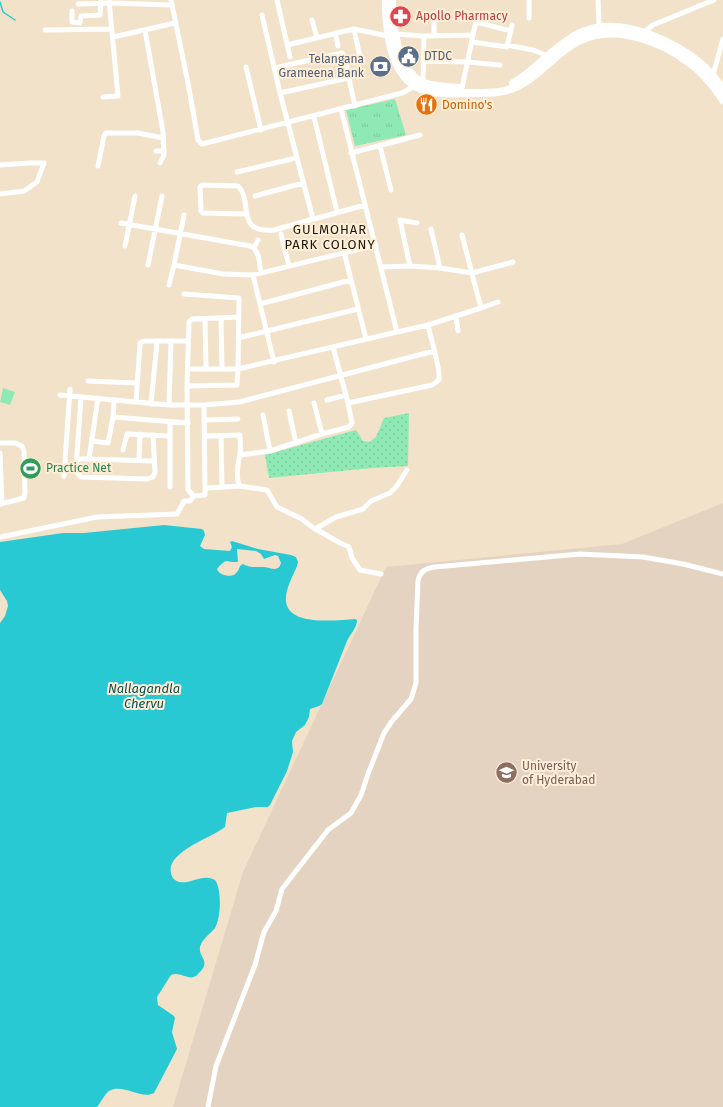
<svg xmlns="http://www.w3.org/2000/svg" width="723" height="1107" viewBox="0 0 723 1107" font-family="'Fira Sans',sans-serif">
<style>
.education{fill:#e4d3c1}
.grass{fill:url(#grass-tufts)}
.park{fill:url(#park-dots)}
.pitch{fill:#8fe9b4}
.water{fill:#29c9d3;fill-rule:evenodd}
.lines{fill:none;stroke-linecap:round;stroke-linejoin:round}
.stream{stroke:#29c9d3;stroke-width:1.5}
.street{stroke:#fff;stroke-width:5}
.primary{stroke:#fff;stroke-width:8}
.labels{text-anchor:middle;stroke-width:4;stroke-linejoin:round;paint-order:stroke}
.health-label{font-size:12px;fill:#be3a42;stroke:#ffefd7;text-anchor:start}
.service-label{font-size:12px;fill:#4e5e75;stroke:#ffefd7;text-anchor:start}
.food-label{font-size:12px;fill:#c56008;stroke:#ffefd7;text-anchor:start}
.leisure-label{font-size:12px;fill:#27864d;stroke:#ffefd7;text-anchor:start}
.education-label{font-size:12px;fill:#785e54;stroke:#ffefd7;text-anchor:start}
.neighbourhood-label{font-size:13px;letter-spacing:1px;fill:#1c170e;stroke:#ffefd7}
.water-label{font-size:13px;font-style:italic;fill:#0a4d51;stroke:#ffefd7}
</style>
<defs>
<pattern id="grass-tufts" width="24" height="20" patternUnits="userSpaceOnUse"><rect width="24" height="20" fill="#8fe9b4"/><path d="M3 7l-1-3M5 7V3M7 7l1-3M15 17l-1-3M17 17v-4M19 17l1-3" fill="none" stroke="#7bc79a"/></pattern>
<pattern id="park-dots" width="8" height="8" patternUnits="userSpaceOnUse"><rect width="8" height="8" fill="#8fe9b4"/><path d="M2 2h.1M6 6h.1" fill="none" stroke="#7bc79a" stroke-width="1.8" stroke-linecap="round"/></pattern>
</defs>
<rect width="100%" height="100%" fill="#f2e2ca"/>
<!-- education -->
<path class="education" d="M723,503V1107H173L243,872L386,567L622,544Z"/>
<!-- grass -->
<path class="grass" d="M395,99L406,135L355,146L346,110Z"/>
<!-- park -->
<path class="park" d="M409,413L408,466L372,468L269,478L265,455L356,430L363,441L370,442L376,437L384,418Z"/>
<!-- pitch -->
<path class="pitch" d="M3,388L15,392L10,405L0,402Z"/>
<!-- water -->
<path class="water" d="M164,525L202,529L204,531L205,535L200,546L204,549L230,551L232,547L230,542L232,541L258,549L291,555L296,557L298,562L297,566C293,576 285,589 286,601C288,627 338,620 355,619L357,620C357,628 350,634 347,641L322,704L319,706L310,709L309,717L305,725L296,732L292,741L293,752L287,771L270,805L268,807H256L227,813L225,827C211,838 166,852 171,873C172,878 174,880 179,882C191,884 203,873 215,880C222,889 221,918 215,928C210,934 202,939 200,947C198,958 213,961 197,975C190,982 180,971 171,975L157,997L158,1005L174,1016L175,1018L172,1032L177,1049L154,1093C141,1100 123,1083 109,1091C105,1094 101,1102 97,1107H0V623L5,616L8,606L7,601L0,590V542L63,533H84ZM237,549L256,551L261,554L264,559L275,555L278,556L281,563C278,574 269,566 262,567C254,567 250,568 243,564L240,566L238,571L234,575C228,577 219,575 217,569C227,557 226,563 238,562Z"/>
<g class="lines">
<!-- stream -->
<path class="stream" d="M0,2L3,12L15,20"/>
<!-- street -->
<path class="street" d="M171,0L188,83L198,140L202,144L402,93L415,86
M277,0L290,57
M598,0L599,27
M78,4L110,3L172,5
M72,11V22L80,23L81,16L100,15L101,0
M262,15L280,93L313,219
M529,18V0
M312,20L317,38
M476,22L511,31
M354,29L360,57
M45,30L112,29
M145,30L163,132L164,155L160,163
M644,32L653,25L714,0
M335,33L338,46
M395,34L424,36L473,35
M434,36V15
M113,37L175,23
M472,42L507,47L512,25
M287,45L354,29L388,36
M507,45L533,50L548,56
M423,61L467,62L500,65
M246,67L261,130
M274,68L342,53L344,56L355,106
M713,75L723,39
M423,82L424,36
M462,88L477,16
M280,93L348,78
M103,97L118,96L109,0
M341,109L397,332L428,325L481,308L462,235
M314,117L337,212
M380,146L391,190
M156,151H164
M351,153L420,135
M0,165L29,163H44L37,182L24,191L0,194
M98,166L104,136L106,133H138L163,138
M237,172L296,158
M255,196L303,183
M246,214L203,213L201,211L200,187L202,185L238,186C254,202 234,233 274,230L365,205
M121,223L250,246C260,250 259,263 261,273
M431,229L440,268
M281,234L289,266
M125,246L135,196
M254,248L258,240
M344,252L366,339
M148,265L162,196
M174,265L223,274L253,275L376,245
M410,266L400,220L417,223
M381,267L410,266L440,268L472,273L513,262
M253,275L274,362
M169,285L174,265L184,215
M184,294L239,298L238,369L237,385L187,386
M260,304L351,280
M481,308L498,302
M239,317L192,319L189,322L187,386L188,490L194,496L205,495V490L208,488L240,486
M456,317L458,331
M221,318L222,369
M205,319L206,369
M238,338L358,309
M188,369H238L397,332
M88,381L137,383
M60,395L169,405H204L239,402L434,351
M81,397L76,468V472L81,477L147,479L153,477L155,472L153,435
M98,398L89,459L154,461
M327,400L346,395
M136,402L140,343L144,341H188
M314,403L322,434
M348,403L432,385C435,383 438,382 439,379C441,371 430,335 428,325
M151,404L157,342
M169,405L171,341
M204,405L205,490
M289,411L296,443
M263,415L270,451
M113,417L114,400
M204,420L238,419
M205,436L240,435C240,441 241,448 240,454C238,463 235,478 240,486L267,490L277,507L302,519L312,527L340,543L349,547L352,558L360,570L381,574
M221,436L222,486
M92,441L108,443L113,417L188,423
M0,443H15L22,446L24,451L25,492L24,498L0,504
M123,450L127,434L170,436
M0,453L2,504
M240,455L270,451L322,434L349,427L352,423L348,403L333,347
M77,459H89
M139,461L140,434
M64,476L70,389
M170,487V422
M315,529L336,517L363,509L371,501L390,493L396,487L407,470
M0,537L97,517L177,514L184,501H190L194,496
M208,1107L216,1066L255,965L264,932L276,911L282,889L328,830L351,813L361,795L368,774L384,733L392,721L411,699L416,683V629L418,581C420,571 426,568 435,567L580,554L643,557L683,564L723,574"/>
<!-- primary -->
<path class="primary" d="M386,0C386,26 389,70 415,86C429,94 452,94 468,93C485,93 503,94 518,86C541,75 556,52 579,41C614,23 662,41 691,64C704,73 714,87 723,100
M392,0C392,24 397,69 421,82C432,87 446,87 458,88
M513,83C521,79 528,73 535,67C547,56 560,45 574,36C603,19 636,28 665,41C675,46 687,52 696,60C707,68 715,78 723,89"/>
</g>
<!-- icons -->
<defs>
<symbol id="pharmacy-disc" viewBox="-11 -11 22 22"><circle r="9.5" fill="#e0444e" stroke="#ffefd7"/><path d="M-2-6h4v4h4v4h-4v4h-4v-4h-4v-4h4Z" fill="#fff"/></symbol>
<symbol id="civic-disc" viewBox="-11 -11 22 22"><circle r="9.5" fill="#5c6f8a" stroke="#ffefd7"/><path d="M-.6-6.5H3V-4.5H.6V-3L4-1V1h2V6H-6V1h2V-1L-.6-3ZM-1.2 2.5V6h2.4V2.5Z" fill="#fff"/></symbol>
<symbol id="bank-disc" viewBox="-11 -11 22 22"><circle r="9.5" fill="#5c6f8a" stroke="#ffefd7"/><path d="M-6-4H6V4H-6ZM0-2.3a2.3 2.3 0 1 0 0 4.6a2.3 2.3 0 1 0 0-4.6Z" fill="#fff"/></symbol>
<symbol id="restaurant-disc" viewBox="-11 -11 22 22"><circle r="9.5" fill="#e8710a" stroke="#ffefd7"/><path d="M-5-6h1v4h1v-4h1v4h1v-4h1v5L-1.5 .5V6h-2V.5L-5-1ZM5-6V6H3V1.5H1.5Q1.5-4 5-6Z" fill="#fff"/></symbol>
<symbol id="stadium-disc" viewBox="-11 -11 22 22"><circle r="9.5" fill="#2e9e5b" stroke="#ffefd7"/><path d="M0-5a6.5 5 0 1 0 0 10a6.5 5 0 1 0 0-10ZM-3.5-1.8h7v3.6h-7Z" fill="#fff"/></symbol>
<symbol id="university-disc" viewBox="-11 -11 22 22"><circle r="9.5" fill="#8d6e63" stroke="#ffefd7"/><path d="M0-5L7-2L0 1L-7-2ZM-4 1L0 2.5L4 1V4Q0 6-4 4Z" fill="#fff"/></symbol>
</defs>
<g fill-rule="evenodd">
<use href="#pharmacy-disc" x="388" y="4" width="25" height="25"/>
<use href="#civic-disc" x="396" y="44" width="25" height="25"/>
<use href="#bank-disc" x="368" y="54" width="25" height="25"/>
<use href="#restaurant-disc" x="414" y="92" width="25" height="25"/>
<use href="#stadium-disc" x="18" y="456" width="25" height="25"/>
<use href="#university-disc" x="494" y="760" width="25" height="25"/>
</g>
<g class="labels">
<!-- health labels -->
<g class="health-label">
<text x="416" y="20">Apollo Pharmacy</text>
</g>
<!-- service labels -->
<g class="service-label">
<text x="424" y="60">DTDC</text>
<text x="364" y="63" text-anchor="end">Telangana<tspan x="364" dy="14">Grameena Bank</tspan></text>
</g>
<!-- food labels -->
<g class="food-label">
<text x="442" y="109">Domino's</text>
</g>
<!-- leisure labels -->
<g class="leisure-label">
<text x="46" y="472">Practice Net</text>
</g>
<!-- education labels -->
<g class="education-label">
<text x="522" y="770">University<tspan x="522" dy="14">of Hyderabad</tspan></text>
</g>
<!-- neighbourhood labels -->
<g class="neighbourhood-label">
<text x="330" y="234">GULMOHAR<tspan x="330" dy="15">PARK COLONY</tspan></text>
</g>
<!-- water labels -->
<g class="water-label">
<text x="144" y="693">Nallagandla<tspan x="144" dy="15">Chervu</tspan></text>
</g>
</g>
</svg>
